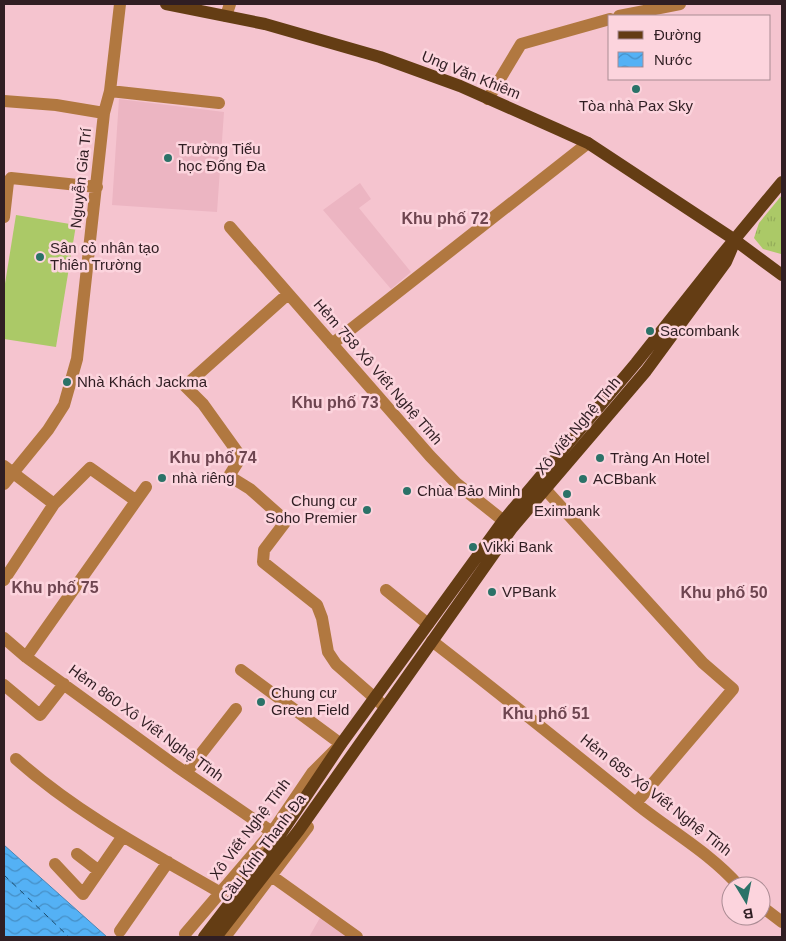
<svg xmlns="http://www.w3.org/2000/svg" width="786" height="941" viewBox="0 0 786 941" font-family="Arial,sans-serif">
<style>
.built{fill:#ecb5c2}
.park{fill:url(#park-tufts)}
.garden{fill:#abc967}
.water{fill:url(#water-waves);stroke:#4985b6}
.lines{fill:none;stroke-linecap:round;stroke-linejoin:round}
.ferry{stroke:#1a4b6d;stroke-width:1;stroke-dasharray:6 5;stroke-linecap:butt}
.minor{stroke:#b17840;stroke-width:12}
.major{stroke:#643d14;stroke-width:12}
.poi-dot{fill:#2b7268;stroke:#fcd4dd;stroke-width:2}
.labels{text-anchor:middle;stroke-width:5;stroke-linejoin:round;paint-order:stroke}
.street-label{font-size:15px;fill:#301e23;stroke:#fcd4dd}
.poi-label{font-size:15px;fill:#301e23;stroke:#fcd4dd;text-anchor:start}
.neighbourhood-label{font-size:16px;font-weight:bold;fill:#6e4550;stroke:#fcd4dd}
</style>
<defs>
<pattern id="park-tufts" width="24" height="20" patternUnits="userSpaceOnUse" patternTransform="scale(1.25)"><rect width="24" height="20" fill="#abc967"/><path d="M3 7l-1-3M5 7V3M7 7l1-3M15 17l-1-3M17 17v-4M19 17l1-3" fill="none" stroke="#93ac59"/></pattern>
<pattern id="water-waves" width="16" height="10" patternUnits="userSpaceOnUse" patternTransform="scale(1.25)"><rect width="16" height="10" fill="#54b1f5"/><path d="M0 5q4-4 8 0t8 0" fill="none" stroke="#468fc6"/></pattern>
</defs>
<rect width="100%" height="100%" fill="#f5c4cf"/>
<!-- built -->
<path class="built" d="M119,99L224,112L217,212L112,205Z
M360,183L371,199L359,208L411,272L391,289L323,210Z
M321,916L350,937H309Z"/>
<!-- park -->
<path class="park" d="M782,195L781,254L763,249L754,238L759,223Z"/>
<!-- garden -->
<path class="garden" d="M16,215L76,225L56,347L4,339V290Z"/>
<!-- water -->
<path class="water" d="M4,845L107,937H4Z"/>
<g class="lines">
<!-- ferry -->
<path class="ferry" d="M4,875L69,937"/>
<!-- minor -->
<path class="minor" d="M226,16L230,4
M619,16L680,4
M110,91L219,103
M488,99L521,44L610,19
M4,101L56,105L104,113
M4,217L8,182L11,178L97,187
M230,227L430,456L456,483L510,526
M288,294L185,386L203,404L241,457L229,476L250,489L286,521L264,550L263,562L317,605L322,618L328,652L336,664L385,707
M332,344L588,143
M4,466L54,504
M4,484L48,430L64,405L77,359L104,113L110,91L120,4
M545,489L703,663L733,689L636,803
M4,580L54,504L90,468L135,500
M386,590L428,624
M4,638L26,657L176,766L272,832
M432,641C502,695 570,750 638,805C672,832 710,853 739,886
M26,657L146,487
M4,685L40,715L64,684
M16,759C78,814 150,852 221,893
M186,773L236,709
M77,854L99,871
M55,864L83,894L123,836
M273,877L357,937
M761,906L782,922
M120,931L168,862
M185,934L272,832L312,773L341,744L241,670
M225,937L308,827"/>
<!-- major -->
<path class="major" d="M166,4L265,24L380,57L460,86L557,129L588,143L732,238L782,275
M204,937L266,856L341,744L503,521L636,363L720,257L782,182
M216,937L299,830L512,528L646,371L726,262L732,248"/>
</g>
<!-- markers -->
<g class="poi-dot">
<circle cx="636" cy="89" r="5"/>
<circle cx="168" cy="158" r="5"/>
<circle cx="40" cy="257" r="5"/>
<circle cx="650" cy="331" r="5"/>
<circle cx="67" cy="382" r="5"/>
<circle cx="600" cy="458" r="5"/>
<circle cx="162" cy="478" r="5"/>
<circle cx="583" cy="479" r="5"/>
<circle cx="407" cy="491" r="5"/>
<circle cx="567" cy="494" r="5"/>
<circle cx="367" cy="510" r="5"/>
<circle cx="473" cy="547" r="5"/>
<circle cx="492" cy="592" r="5"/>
<circle cx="261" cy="702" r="5"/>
</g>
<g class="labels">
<!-- street labels -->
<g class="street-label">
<text transform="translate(471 75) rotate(22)" y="5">Ung Văn Khiêm</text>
<text transform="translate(81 178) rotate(-84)" y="5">Nguyễn Gia Trí</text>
<text transform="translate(378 372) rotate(49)" y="5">Hẻm 758 Xô Viết Nghệ Tĩnh</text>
<text transform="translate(578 426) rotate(-50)" y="5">Xô Viết Nghệ Tĩnh</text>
<text transform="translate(146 723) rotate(36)" y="5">Hẻm 860 Xô Viết Nghệ Tĩnh</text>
<text transform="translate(656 795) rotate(38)" y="5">Hẻm 685 Xô Viết Nghệ Tĩnh</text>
<text transform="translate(250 829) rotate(-53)" y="5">Xô Viết Nghệ Tĩnh</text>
<text transform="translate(263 848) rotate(-53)" y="5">Cầu Kinh Thanh Đa</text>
</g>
<!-- poi labels -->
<g class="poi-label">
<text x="636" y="111" text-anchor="middle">Tòa nhà Pax Sky</text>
<text x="178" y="154">Trường Tiểu<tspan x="178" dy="17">học Đống Đa</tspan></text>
<text x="50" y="253">Sân cỏ nhân tạo<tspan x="50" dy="17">Thiên Trường</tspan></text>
<text x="660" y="336">Sacombank</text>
<text x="77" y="387">Nhà Khách Jackma</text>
<text x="610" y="463">Tràng An Hotel</text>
<text x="172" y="483">nhà riêng</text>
<text x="593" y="484">ACBbank</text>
<text x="417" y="496">Chùa Bảo Minh</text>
<text x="357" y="506" text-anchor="end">Chung cư<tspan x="357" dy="17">Soho Premier</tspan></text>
<text x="567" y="516" text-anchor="middle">Eximbank</text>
<text x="483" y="552">Vikki Bank</text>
<text x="502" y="597">VPBank</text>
<text x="271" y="698">Chung cư<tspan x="271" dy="17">Green Field</tspan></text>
</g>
<!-- neighbourhood labels -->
<g class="neighbourhood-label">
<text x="445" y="224">Khu phố 72</text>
<text x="335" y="408">Khu phố 73</text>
<text x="213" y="463">Khu phố 74</text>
<text x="55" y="593">Khu phố 75</text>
<text x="724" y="598">Khu phố 50</text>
<text x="546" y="719">Khu phố 51</text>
</g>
</g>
<!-- border -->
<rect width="786" height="941" fill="none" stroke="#301e23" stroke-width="10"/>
<!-- legend -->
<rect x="608" y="15" width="162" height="65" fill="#fcd4dd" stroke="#aa8b93"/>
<rect x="618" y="31" width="25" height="8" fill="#643d14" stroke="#aa8b93"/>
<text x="654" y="40" font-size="15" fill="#301e23">Đường</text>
<rect x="618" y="52" width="25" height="15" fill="url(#water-waves)" stroke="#aa8b93"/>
<text x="654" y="65" font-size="15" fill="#301e23">Nước</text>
<!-- north arrow -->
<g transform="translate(746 901) rotate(170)"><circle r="24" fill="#fcd4dd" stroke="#aa8b93"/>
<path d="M0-4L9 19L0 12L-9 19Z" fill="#2b7268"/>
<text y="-8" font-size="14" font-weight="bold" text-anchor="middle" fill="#301e23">B</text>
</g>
</svg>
